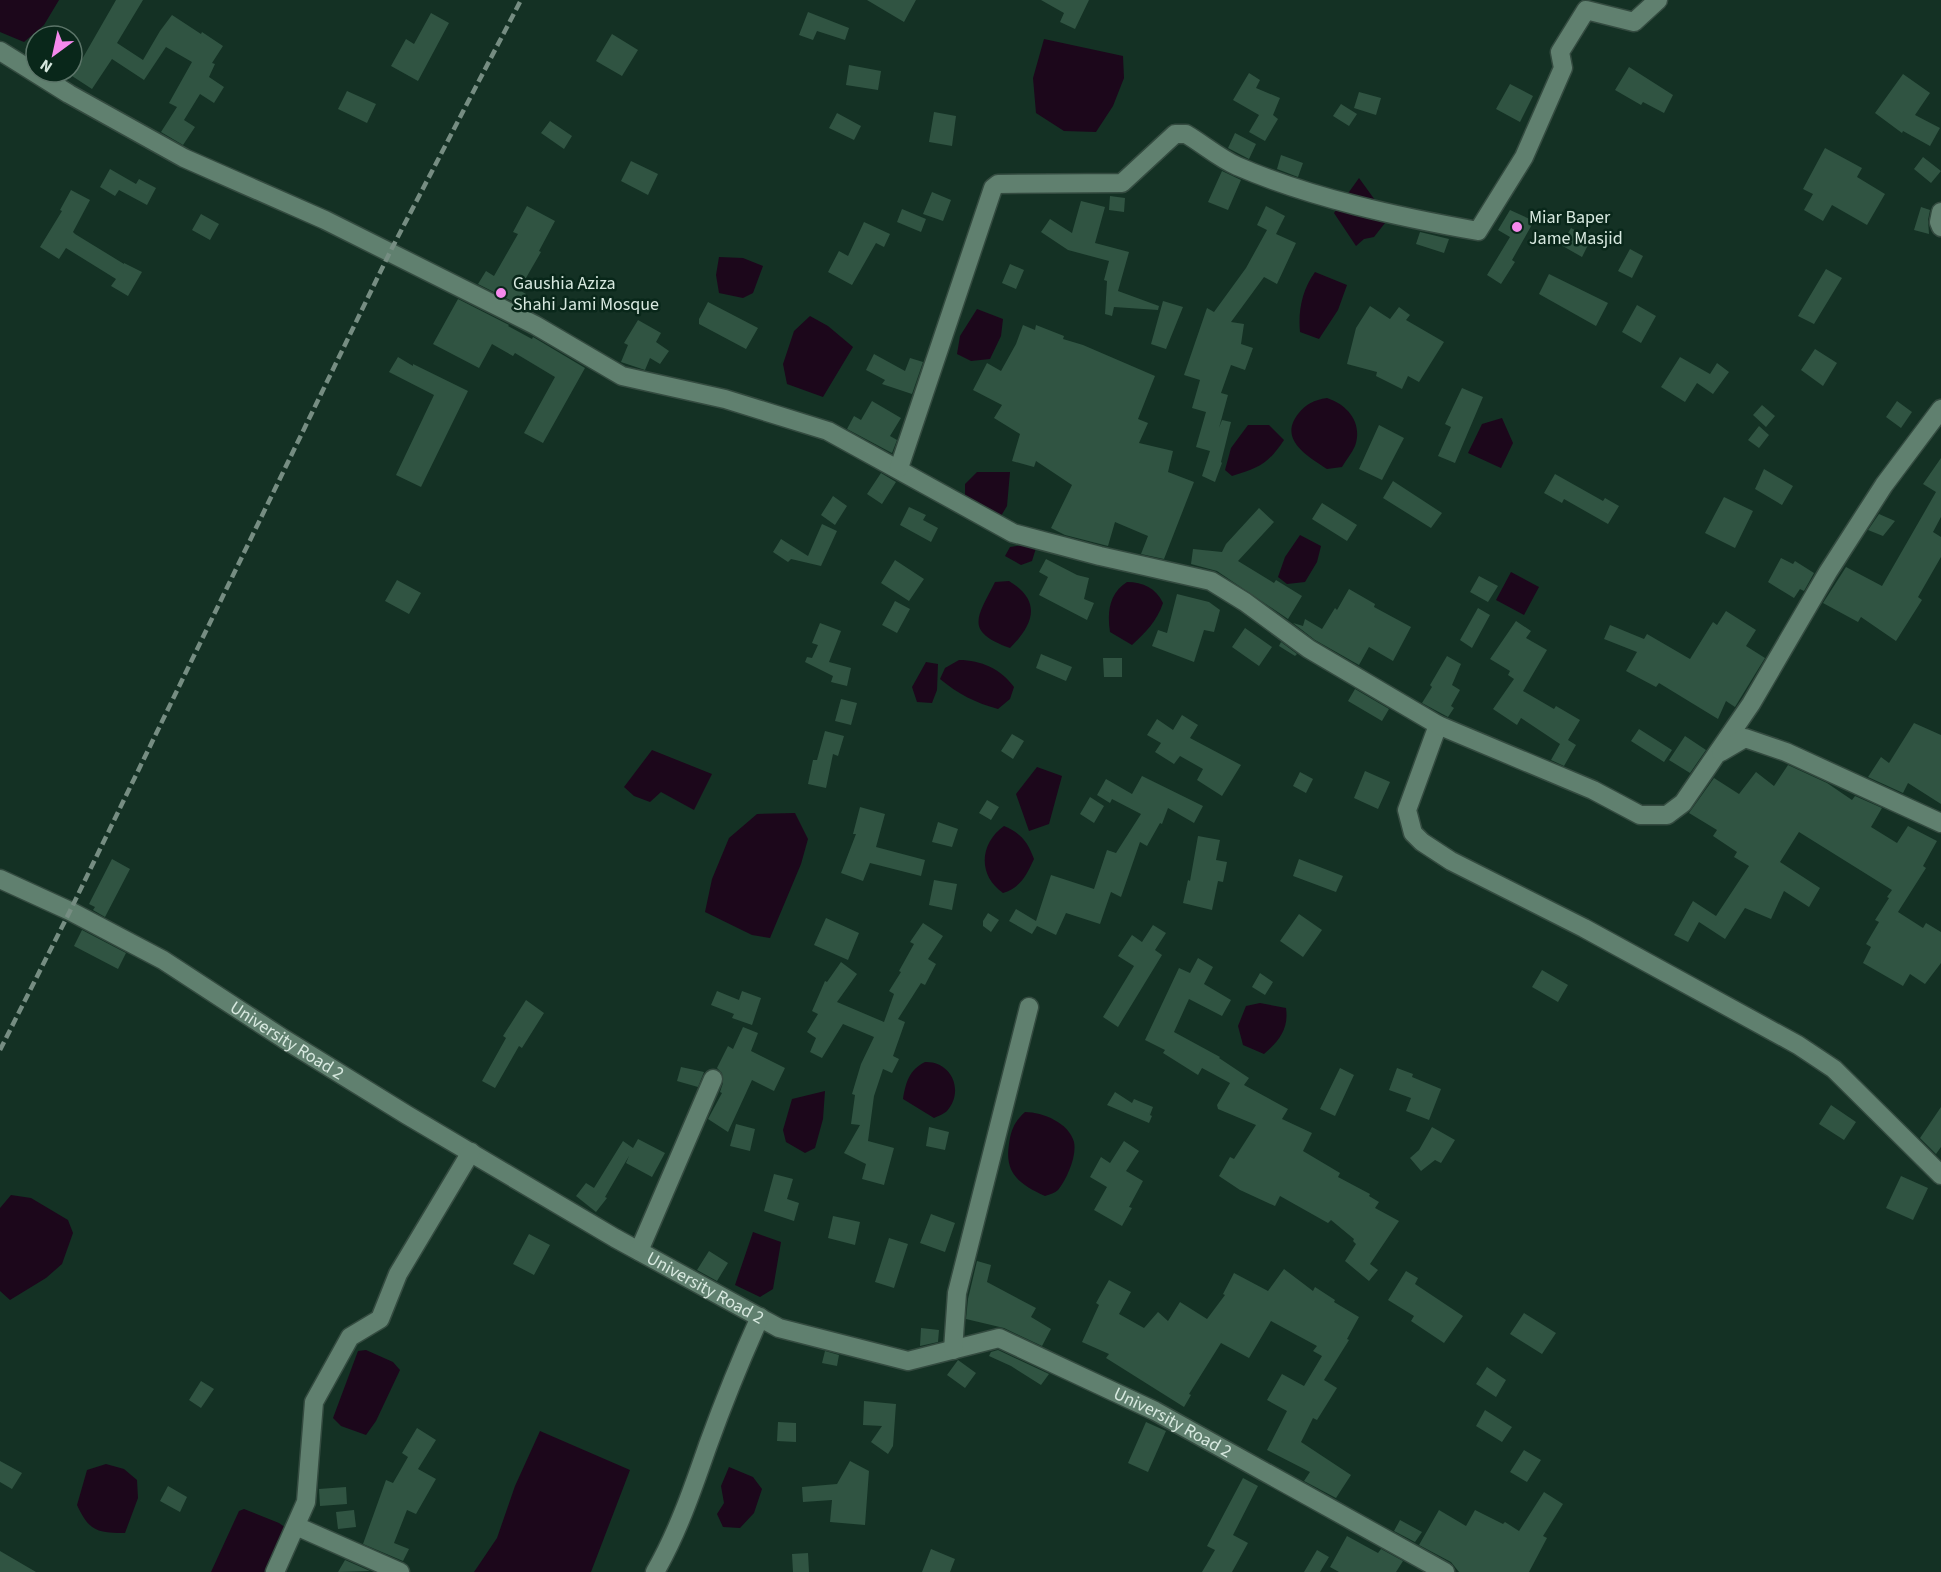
<svg xmlns="http://www.w3.org/2000/svg" width="1941" height="1572" viewBox="0 0 1941 1572" font-family="'Source Sans 3',sans-serif">
<style>
.water{fill:#1c071b}
.building{fill:#305442}
.lines{fill:none;stroke-linecap:round;stroke-linejoin:round}
.street-casing{stroke:#344b40;stroke-width:21}
.street{stroke:#60806f;stroke-width:18}
.rail{stroke:#768d82;stroke-width:4.5;stroke-dasharray:9 4.5;stroke-linecap:butt}
.poi-dot{fill:#f689ed;stroke:#09271a;stroke-width:2}
.labels{text-anchor:middle;stroke-width:5;stroke-linejoin:round;paint-order:stroke}
.poi-label{font-size:18px;fill:#d8e9e0;stroke:#09271a;text-anchor:start}
.street-label{font-size:18px;fill:#d8e9e0;stroke:#09271a}
</style>
<rect width="100%" height="100%" fill="#143124"/>
<!-- water -->
<path class="water" d="M0,0H59L44,25L24,42L0,32Z
M1044,39L1123,56L1124,78L1113,106L1096,132L1064,131L1036,113L1033,78Z
M1359,178L1380,207L1385,223L1374,237L1364,239L1356,246L1334,213Z
M719,257L743,258L763,266L753,293L743,298L719,293L716,275Z
M1315,272L1347,285L1338,310L1319,339L1300,332C1298,311 1302,290 1315,272Z
M977,309L1003,319L1001,336L990,359L971,361L957,354L960,336Z
M810,316L828,326L853,347L823,397L787,384L783,364L794,331Z
M1327,398C1348,405 1363,423 1355,446C1352,453 1346,460 1342,467L1327,469C1308,456 1278,440 1298,414C1306,404 1314,400 1327,398Z
M1502,418L1513,443L1501,468L1468,453L1482,424Z
M1248,425H1269L1284,440C1268,464 1259,468 1232,476L1225,470L1231,448Z
M977,472H1010L1007,506L1001,516L965,498V484Z
M1300,535L1321,546L1317,562L1305,582L1287,584L1278,577L1285,557Z
M1029,544L1036,548L1032,561L1021,565L1005,556L1010,547Z
M1511,572L1539,587L1524,615L1496,600Z
M1009,581C1042,601 1034,624 1010,648C964,631 977,618 995,582Z
M1127,582C1143,582 1156,588 1163,603C1157,621 1146,632 1132,645L1110,632C1107,613 1109,593 1127,582Z
M959,660C981,660 1001,669 1014,687L1010,699L998,709C976,703 958,694 940,679L945,668Z
M926,662L938,664L937,690L932,703L917,702L912,687Z
M652,750L712,774L694,810L661,792L650,802L634,796L624,787Z
M1037,767L1062,776L1049,824L1029,831L1016,794Z
M795,813L808,839L801,864L770,938L752,935L705,912L712,879L729,838L757,814Z
M1004,826C1021,833 1028,842 1034,859C1026,876 1021,887 1003,893C977,875 980,843 1004,826Z
M1260,1003L1286,1008C1289,1029 1279,1041 1264,1054L1243,1045L1238,1026L1246,1006Z
M925,1062C951,1061 965,1090 947,1111C944,1114 938,1116 934,1118L903,1099C906,1082 909,1070 925,1062Z
M825,1091L823,1119L815,1148L805,1153L786,1142L783,1130L792,1099Z
M1025,1112C1043,1112 1069,1123 1074,1142C1077,1156 1067,1179 1058,1190C1055,1193 1050,1194 1045,1196C1021,1185 1004,1174 1009,1144C1011,1130 1014,1122 1025,1112Z
M11,1195L31,1198L68,1220L73,1233L62,1264L46,1278L10,1300L0,1291V1208Z
M753,1232L781,1242L773,1289L760,1297L735,1285Z
M366,1350L393,1362L400,1370L376,1421L366,1435L341,1426L333,1418L358,1351Z
M540,1431L630,1470L591,1572H474L497,1538L515,1486Z
M106,1464L124,1469L137,1480L138,1498L125,1533C97,1533 89,1531 77,1505L87,1470Z
M729,1467L753,1477L762,1489L754,1513L740,1528L723,1527L717,1514L724,1503L721,1486Z
M244,1509L279,1523L286,1528L265,1572H211L239,1511Z"/>
<!-- building -->
<path class="building" d="M116,0H143L117,43L143,60L160,31L172,15L201,34L202,32L223,46L212,63L215,64L209,77L224,87L214,103L200,94L184,120L195,127L183,145L161,132L177,107L169,103L192,62L166,47L144,80L112,59L92,89L72,76V55L81,61Z
M867,0H916L904,22Z
M1041,0H1089L1075,29L1060,22L1064,13Z
M808,12L849,28L845,40L817,31L813,40L799,35Z
M431,13L449,23L418,81L391,66L406,39L414,44Z
M612,34L638,50L622,76L596,61Z
M849,65L881,71L878,90L846,85Z
M1629,67L1673,95L1664,113L1643,102L1641,105L1615,90Z
M1249,73L1260,80L1256,88L1280,98L1273,115L1278,119L1265,141L1249,132L1259,115L1233,100Z
M1903,74L1930,93L1915,115L1940,128L1930,146L1903,131L1902,133L1875,113Z
M1510,84L1533,96L1520,122L1496,109Z
M347,91L376,104L367,123L338,109Z
M1359,92L1381,98L1376,115L1354,108Z
M1341,104L1357,114L1349,126L1333,116Z
M934,112L956,116L952,146L929,142Z
M837,113L861,126L854,140L829,128Z
M550,121L572,136L564,149L541,133Z
M1235,133L1256,144L1249,159L1228,148Z
M1825,148L1862,168L1857,177L1885,194L1867,225L1832,205L1823,221L1804,210L1813,194L1803,189Z
M1281,155L1303,163L1298,177L1277,169Z
M1923,157L1941,171L1931,183L1914,169Z
M631,161L658,174L648,195L621,181Z
M110,169L136,184L139,179L156,188L147,205L119,190L115,196L100,187Z
M1222,171L1241,180L1228,210L1208,202Z
M71,190L90,200L73,232L75,234L124,264V263L142,272L128,296L111,286L116,279L66,248L59,259L40,247L62,211L60,210Z
M932,192L951,200L943,221L923,214Z
M1110,196L1125,198L1124,212L1109,210Z
M1081,201L1105,207L1095,243L1129,252L1118,291L1159,306L1158,310L1114,307L1112,316L1105,314L1107,281L1104,280L1109,261L1068,250L1041,232L1050,219L1072,233Z
M527,206L555,221L539,251L541,252L519,290L526,294L520,305L478,284L486,271L494,276L518,234L513,232Z
M1266,206L1285,216L1276,234L1296,243L1277,284L1264,277L1231,322L1244,324L1241,344L1253,348L1245,370L1231,365L1221,393L1228,395L1219,428L1222,420L1231,422L1221,462L1222,463L1215,482L1202,476L1210,451L1196,447L1206,412L1192,408L1200,380L1184,375L1207,308L1214,312L1246,268L1267,230L1257,225Z
M1921,207L1930,210L1928,220L1929,234L1914,230Z
M902,209L926,219L921,232L897,222Z
M1510,210L1534,221L1512,260L1515,262L1501,284L1487,275L1510,237L1498,230Z
M201,214L219,224L210,240L192,230Z
M864,222L890,234L884,247L876,243L852,285L828,272L839,251L848,256Z
M1571,228L1591,239L1582,257L1561,245Z
M1420,232L1449,239L1444,253L1416,244Z
M1630,249L1643,256L1632,278L1618,271Z
M1010,264L1024,270L1016,289L1002,283Z
M1826,269L1842,278L1814,324L1798,316Z
M1549,274L1608,303L1596,326L1539,294Z
M458,299L509,325L508,326L532,339L533,337L585,368L543,443L524,433L555,377L515,353L513,356L492,344L479,368L433,344Z
M1163,301L1183,307L1166,349L1151,344Z
M708,302L758,328L746,349L699,324V319Z
M1637,305L1656,316L1641,343L1622,332Z
M1370,306L1390,319L1399,307L1410,315L1406,320L1444,342L1419,382L1408,376L1402,389L1376,376L1377,372L1347,364L1356,328Z
M638,320L661,333L656,342L669,351L660,364L650,358L645,370L621,362L628,345L624,343Z
M1023,325L1035,330L1036,325L1064,336L1063,339L1083,345L1155,376L1138,419L1148,423L1139,443L1173,451L1168,472L1194,482L1164,559L1141,554L1148,536L1115,522L1108,546L1065,535L1051,528L1072,485L1036,461L1034,467L1012,461L1020,434L994,418L1002,405L973,390L987,363L1001,371L1016,344Z
M1815,349L1837,363L1823,386L1801,370Z
M874,354L905,371L910,358L923,362L912,394L882,384L885,380L866,370Z
M398,357L413,366V364L468,391L421,487L396,475L434,395L389,372Z
M1680,357L1710,374L1717,363L1729,372L1713,394L1697,383L1685,402L1661,387Z
M1462,388L1483,397L1455,463L1438,456L1451,427L1445,424Z
M872,401L901,418L890,436L897,440L892,453L847,429L854,416L861,420Z
M1897,401L1912,412L1901,428L1886,417Z
M1762,405L1775,416L1766,427L1753,415Z
M1379,425L1404,438L1382,480L1359,469Z
M1759,426L1769,435L1759,448L1748,440Z
M1941,458V517L1933,532L1941,537V557L1918,597L1922,600L1896,641L1861,617L1858,622L1823,603L1846,567L1882,586L1936,492L1923,484Z
M1764,469L1793,486L1782,505L1755,489Z
M881,473L896,482L882,504L867,494Z
M1555,474L1603,501L1605,498L1619,506L1608,524L1564,499L1562,503L1544,493Z
M1393,481L1442,513L1431,528L1383,498Z
M833,496L847,506L835,525L821,515Z
M1724,497L1753,511L1735,548L1705,533Z
M1322,503L1357,525L1347,541L1312,519Z
M909,507L926,515L923,520L938,528L931,542L900,525Z
M1259,508L1274,522L1238,561L1274,583L1276,580L1302,596L1288,619L1217,571L1191,564L1193,549L1222,552L1226,544Z
M1879,514L1895,521L1883,536L1868,530Z
M822,524L837,531L821,566L791,559L788,562L773,552L781,539L808,556Z
M1781,558L1793,564L1795,561L1814,573L1804,591L1800,589L1794,598L1768,582Z
M1046,559L1077,575L1089,578L1084,599L1094,603L1087,620L1039,595L1048,577L1039,572Z
M895,560L924,579L909,601L881,583Z
M1479,576L1498,586L1488,602L1470,592Z
M397,580L421,593L409,614L385,601Z
M1349,589L1375,604L1374,607L1411,627L1393,661L1369,647L1359,665L1315,640L1293,623L1303,626L1305,619L1322,629L1335,608L1337,610Z
M1177,594L1209,602L1220,610L1214,632L1204,630L1194,662L1152,646L1158,630L1167,633Z
M895,601L910,609L897,633L882,625Z
M1478,608L1490,615L1472,648L1460,640Z
M1726,611L1756,630L1746,646L1765,658L1735,707L1726,701L1718,719L1659,683L1656,687L1626,671L1637,652L1604,639L1610,625L1644,639L1647,634L1690,659L1713,622L1717,625Z
M1516,621L1531,631L1526,638L1547,650L1523,691L1554,709L1556,706L1580,720L1568,740L1576,745L1564,766L1551,760L1560,744L1521,718L1517,725L1493,709L1514,679L1508,675L1510,671L1490,659Z
M820,623L841,631L829,662L851,668L847,686L831,682L833,676L805,662L807,657L812,658L818,645L812,643Z
M1245,628L1272,647L1259,666L1232,647Z
M1281,642L1297,654L1295,656L1279,646Z
M1041,654L1072,667L1066,681L1036,668Z
M1447,656L1461,664L1452,685L1460,690L1451,706L1454,708L1448,717L1422,703L1432,687L1430,685Z
M1103,658H1122V677H1104Z
M1355,689L1389,709L1382,721L1348,701Z
M841,699L857,703L851,725L835,721Z
M1182,715L1198,725L1190,738L1241,765L1222,796L1197,780L1203,769L1180,756L1174,764L1155,752L1161,743L1147,735L1157,719L1173,730Z
M1914,723L1941,735V804L1908,783L1903,793L1868,777L1881,757L1889,763Z
M1639,729L1672,750L1664,762L1631,741Z
M825,731L844,736L838,756L833,754L826,788L808,784L813,760H817Z
M1012,734L1024,741L1013,759L1001,751Z
M1685,736L1706,750L1690,773L1669,760Z
M1788,765L1827,783L1852,800L1855,796L1882,808L1871,827L1897,843L1908,826L1937,841L1923,866L1926,868L1898,912L1923,928L1926,923L1941,932V963L1925,984L1910,974L1903,986L1863,963L1871,947L1866,944L1879,922L1875,920L1889,898L1887,897L1892,890L1799,832L1780,862L1820,888L1809,907L1784,891L1771,919L1745,908L1725,939L1699,922L1688,942L1674,935L1693,901L1716,916L1749,866L1734,857L1737,852L1713,836L1717,830L1689,813L1714,778L1739,794L1756,772L1774,786Z
M1365,771L1390,782L1378,809L1354,798Z
M1300,772L1313,779L1306,793L1293,786Z
M1142,776L1203,806L1194,823L1168,808L1162,824L1160,823L1147,846L1140,842L1121,897L1111,892L1100,924L1066,913L1056,935L1037,926L1032,934L1009,921L1016,909L1036,921L1051,875L1094,889L1107,850L1116,853L1141,814L1112,799L1110,803L1097,795L1106,779L1132,794Z
M1090,797L1104,806L1094,823L1080,814Z
M987,800L999,807L991,820L979,813Z
M860,807L885,814L876,847L925,860L921,876L870,863L863,881L841,873L856,834H853Z
M938,822L958,829L952,847L932,842Z
M1198,836L1220,840L1216,860L1227,862L1223,882L1218,881L1212,910L1183,903L1188,880L1190,881Z
M112,859L130,869L105,917L93,910L95,907L89,904Z
M1299,859L1343,876L1336,892L1293,876Z
M934,880L957,884L952,910L929,905Z
M988,913L999,920L991,932L983,926V921Z
M1299,914L1322,930L1303,957L1280,941Z
M826,918L859,933L848,960L814,945Z
M923,923L943,936L928,959L936,964L925,985L921,983L898,1019L905,1022L893,1056L899,1059L892,1073L883,1069L874,1096L868,1141L894,1148L884,1185L862,1179L866,1164L844,1153L860,1125L851,1124L855,1095L852,1094L861,1064L874,1037L843,1024L822,1058L810,1052L816,1038L807,1032L818,1014L812,1011L825,981L827,982L841,962L857,974L837,1002L884,1022L894,994L889,991L901,972L899,971L914,944L910,942Z
M1153,925L1166,933L1155,950L1162,955L1118,1027L1103,1017L1134,966L1118,956L1132,935L1142,942Z
M82,930L126,953L118,969L74,946Z
M1198,958L1213,967L1204,984L1231,1000L1222,1016L1189,999L1174,1032L1220,1057L1219,1058L1249,1078L1244,1085L1288,1109L1282,1119L1312,1133L1303,1151L1340,1173L1338,1177L1370,1194L1369,1196L1379,1202L1375,1208L1399,1221L1370,1264L1378,1270L1369,1281L1345,1261L1356,1244L1353,1241L1354,1239L1331,1220L1328,1223L1280,1196L1275,1206L1240,1190L1219,1176L1230,1157L1234,1159L1256,1125L1218,1109L1217,1105L1230,1083L1202,1068L1198,1075L1163,1053L1165,1050L1145,1040L1179,968L1190,973Z
M1542,970L1568,985L1558,1002L1532,987Z
M1260,973L1273,982L1265,995L1252,987Z
M717,991L739,1000L742,991L761,998L752,1025L732,1018L734,1014L711,1005Z
M526,1000L544,1013L522,1048L519,1046L495,1088L482,1081L506,1038L503,1036Z
M743,1027L758,1033L751,1051L785,1068L774,1091L752,1080L728,1132L708,1119L722,1093L720,1092L723,1083L722,1073L717,1068L728,1046L733,1049Z
M681,1067L704,1072L698,1087L677,1081Z
M1340,1068L1354,1075L1335,1116L1320,1109Z
M1397,1068L1413,1074L1412,1077L1441,1089L1429,1120L1406,1111L1411,1098L1389,1090Z
M1115,1092L1132,1103L1134,1099L1153,1107L1150,1115L1152,1116L1149,1123L1107,1105Z
M1831,1105L1856,1122L1844,1140L1819,1124Z
M1941,1107V1147L1936,1154L1920,1138Z
M736,1124L755,1129L750,1151L730,1146Z
M929,1127L949,1132L945,1150L926,1146Z
M1432,1127L1455,1140L1441,1163L1435,1160L1421,1171L1410,1158L1419,1150Z
M638,1139L665,1153L652,1177L626,1163L629,1156L605,1197L607,1198L596,1212L576,1196L586,1183L594,1188L623,1141L633,1148Z
M1124,1141L1139,1151L1126,1171L1143,1181L1129,1207L1132,1208L1122,1226L1094,1210L1107,1187L1090,1177L1101,1157L1110,1163Z
M774,1174L793,1179L787,1199L799,1203L794,1221L764,1211Z
M1901,1176L1928,1188L1913,1220L1886,1208Z
M931,1214L955,1223L945,1252L920,1243Z
M833,1216L860,1222L855,1245L828,1238Z
M529,1234L550,1245L534,1275L513,1264Z
M889,1238L908,1244L894,1288L875,1282Z
M709,1251L728,1263L717,1281L697,1270Z
M977,1261L991,1265L987,1282L1036,1308L1031,1317L1051,1329L1042,1346L1004,1328L966,1319L968,1299Z
M1284,1269L1313,1291L1315,1287L1335,1300L1334,1302L1359,1317L1347,1339L1349,1340L1324,1380L1337,1388L1317,1420L1313,1418L1301,1442L1351,1475L1336,1498L1304,1481L1310,1472L1267,1450L1287,1411L1267,1400L1282,1374L1304,1386L1322,1356L1313,1351L1317,1346L1271,1321L1249,1358L1221,1343L1189,1394L1191,1395L1184,1407L1106,1358L1109,1354L1082,1342L1099,1305L1096,1303L1109,1280L1131,1292L1119,1314L1144,1328L1158,1312L1168,1321L1180,1302L1207,1319L1225,1295L1223,1294L1234,1273L1268,1291Z
M1406,1271L1418,1278L1415,1284L1463,1316L1444,1343L1411,1321L1414,1316L1388,1300Z
M1524,1313L1556,1333L1542,1354L1510,1334Z
M921,1328L939,1330L938,1342L920,1346Z
M998,1350L1049,1374L1041,1385L1011,1366L989,1356L991,1352Z
M825,1351L839,1355L837,1366L822,1363Z
M958,1360L976,1373L965,1388L947,1375Z
M1487,1367L1506,1380L1496,1397L1476,1384Z
M201,1381L214,1389L201,1408L189,1400Z
M864,1401L896,1404L893,1446L888,1454L871,1442L882,1426L863,1425Z
M1485,1410L1512,1427L1502,1442L1476,1426Z
M778,1422L796,1423V1442L777,1441Z
M1146,1422L1166,1431L1148,1472L1128,1463Z
M417,1428L436,1440L418,1469L436,1479L416,1514L407,1510L394,1543L409,1549L403,1561L363,1544L386,1480L393,1483L408,1457L402,1453Z
M1524,1450L1541,1460L1527,1482L1510,1472Z
M0,1461L22,1473L12,1489L0,1482Z
M850,1461L869,1471L865,1525L830,1522L832,1500L803,1502L802,1487L837,1484Z
M1243,1478L1258,1486L1233,1535L1248,1543L1232,1572H1202L1215,1550L1207,1546Z
M168,1486L187,1497L180,1512L160,1501Z
M346,1487L347,1504L320,1506L319,1489Z
M1544,1492L1563,1504L1543,1536L1547,1538L1529,1572H1459L1451,1562L1419,1545L1439,1510L1466,1526L1475,1510L1503,1524L1505,1522L1519,1531Z
M354,1510L356,1527L338,1529L336,1512Z
M1400,1520L1422,1532L1415,1542L1394,1531Z
M1347,1536L1378,1553L1381,1549L1403,1561L1396,1572H1339L1330,1567Z
M931,1549L955,1559L950,1572H922Z
M1317,1550L1329,1557L1320,1572H1304Z
M0,1551L36,1572H0Z
M808,1553L809,1572H793L792,1554Z
M345,1560L370,1571L338,1572Z"/>
<g class="lines">
<defs>
<g id="street">
<path d="M0,51L69,94L184,158L325,220L535,325L622,376L725,399L828,431L1013,533L1100,556L1211,581L1245,602L1309,649L1438,725L1407,810L1413,833L1422,842L1451,861L1584,928L1798,1045L1834,1069L1941,1175"/>
<path d="M1941,212L1939,222L1941,227"/>
<path d="M899,468L993,188L998,184L1122,183L1175,134H1186C1203,144 1219,158 1237,166C1311,198 1399,217 1478,231L1524,157L1563,68L1560,52L1586,10L1634,22L1658,0"/>
<path d="M1438,725L1593,790L1640,815H1667L1683,803L1751,704L1828,572L1884,485L1941,409"/>
<path d="M1721,752L1745,738L1786,752L1941,823"/>
<path id="s1" d="M0,879L70,911L163,960L284,1039L407,1115L615,1238L779,1328L908,1361L999,1338L1155,1411L1445,1572"/>
<path d="M639,1251L713,1079"/>
<path d="M953,1350L957,1293L1029,1007"/>
<path d="M296,1526L400,1572"/>
<path d="M275,1572L306,1502L314,1402L350,1337L380,1319L398,1274L471,1152"/>
<path d="M655,1572C678,1532 693,1488 708,1445C724,1401 741,1359 760,1317"/>
</g>
</defs>
<!-- street casing -->
<use href="#street" class="street-casing"/>
<!-- street -->
<use href="#street" class="street"/>
<!-- rail -->
<path class="rail" d="M0,1050L70,911L390,252L521,0"/>
</g>
<!-- markers -->
<g class="poi-dot">
<circle cx="1517" cy="227" r="6"/>
<circle cx="501" cy="293" r="6"/>
</g>
<g class="labels">
<!-- poi labels -->
<g class="poi-label">
<text x="1529" y="223">Miar Baper<tspan x="1529" dy="21">Jame Masjid</tspan></text>
<text x="513" y="289">Gaushia Aziza<tspan x="513" dy="21">Shahi Jami Mosque</tspan></text>
</g>
<!-- street labels -->
<g class="street-label">
<text dy="6" stroke="none"><textPath href="#s1" startOffset="330">University Road 2</textPath></text>
<text dy="6" stroke="none"><textPath href="#s1" startOffset="816">University Road 2</textPath></text>
<text dy="6" stroke="none"><textPath href="#s1" startOffset="1320">University Road 2</textPath></text>
</g>
</g>
<!-- north arrow -->
<g transform="translate(54 54) rotate(213)"><circle r="28" fill="#09271a" stroke="#5c7569" stroke-width="1.5"/>
<path d="M0-4.5L10 22L0 15L-10 22Z" fill="#f689ed"/>
<text y="-9" font-size="16" font-weight="bold" text-anchor="middle" fill="#d8e9e0">N</text>
</g>
</svg>
